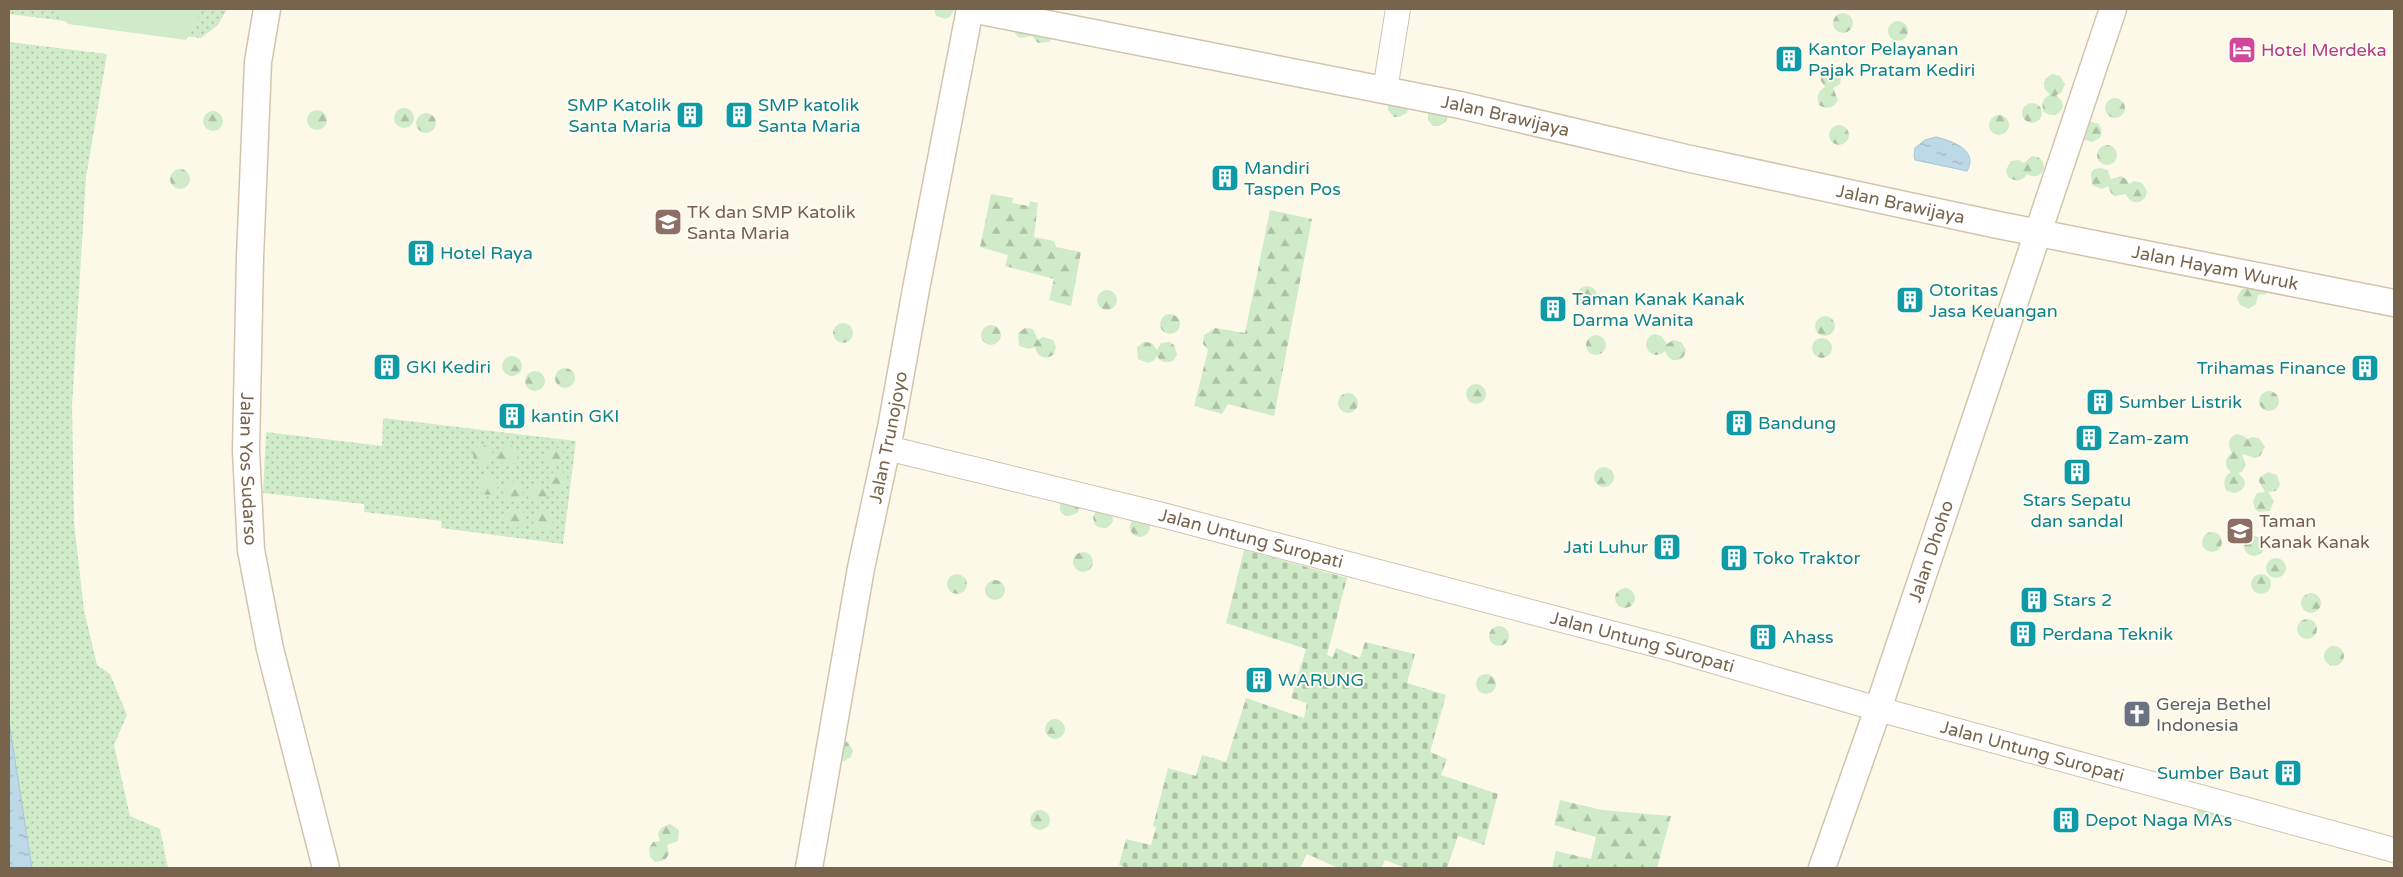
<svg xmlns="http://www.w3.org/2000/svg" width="2403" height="877" viewBox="0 0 2403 877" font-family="'Varela Round',sans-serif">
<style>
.grass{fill:url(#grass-dots)}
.forest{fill:url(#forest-firs)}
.cemetery{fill:url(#cemetery-stones)}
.pitch{fill:#cfebc7}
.water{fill:url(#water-ripples);stroke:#a3c7d9}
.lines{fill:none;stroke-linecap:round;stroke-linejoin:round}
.tertiary-casing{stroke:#cfc3ae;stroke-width:26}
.secondary-casing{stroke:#d2c4ac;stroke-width:29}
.tertiary{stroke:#fff;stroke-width:24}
.secondary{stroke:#fff;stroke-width:26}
.labels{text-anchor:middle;stroke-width:4;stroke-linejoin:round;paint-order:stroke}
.culture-label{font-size:18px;fill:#0d838f;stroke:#fffcf0;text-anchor:start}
.hotel-label{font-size:18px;fill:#b23c85;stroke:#fffcf0;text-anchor:start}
.street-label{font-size:18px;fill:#78644c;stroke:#fffcf0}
.education-label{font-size:18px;fill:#785e54;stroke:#fffcf0;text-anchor:start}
.worship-label{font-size:18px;fill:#5b616d;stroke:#fffcf0;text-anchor:start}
</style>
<defs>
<pattern id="grass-dots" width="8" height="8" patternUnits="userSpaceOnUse" patternTransform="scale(1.25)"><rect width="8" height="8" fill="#cfebc7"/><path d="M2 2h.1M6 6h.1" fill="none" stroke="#adc2a4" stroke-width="1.8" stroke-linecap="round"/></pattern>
<pattern id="forest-firs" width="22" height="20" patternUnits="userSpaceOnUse" patternTransform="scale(1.25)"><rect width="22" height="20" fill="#cfebc7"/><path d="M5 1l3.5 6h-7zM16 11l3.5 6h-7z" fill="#adc2a4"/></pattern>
<pattern id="cemetery-stones" width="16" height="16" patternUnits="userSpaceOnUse" patternTransform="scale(1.25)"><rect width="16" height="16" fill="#cfebc7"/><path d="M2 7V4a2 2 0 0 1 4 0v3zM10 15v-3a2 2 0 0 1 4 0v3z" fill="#adc2a4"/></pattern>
<pattern id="water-ripples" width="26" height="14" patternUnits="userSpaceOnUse" patternTransform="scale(1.25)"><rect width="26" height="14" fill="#bdd9e7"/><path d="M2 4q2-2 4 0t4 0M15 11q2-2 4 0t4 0" fill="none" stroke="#9eb4bd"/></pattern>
</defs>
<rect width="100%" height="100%" fill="#fdf9e9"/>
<!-- grass -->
<path class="grass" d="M9,9H227L218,25L201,38L9,14Z
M9,42L107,54L86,177L72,405L74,522L84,610L97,665L110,674L127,715L114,745L130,816L160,829L168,868H32L9,722Z
M383,418L576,441L563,544L441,528L442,521L364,512V504L263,493L266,432L382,446Z"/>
<!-- forest -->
<path class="forest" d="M934,9H955L950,17L946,19L936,16Z
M1833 23a10 10 0 1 1 20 0a10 10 0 1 1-20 0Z
M1888 31a10 10 0 1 1 20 0a10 10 0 1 1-20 0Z
M1014,28L1053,36L1049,42L1038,43L1032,36L1020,38L1016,35Z
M1829,67L1836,69L1841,78L1840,84L1833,88L1838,100C1834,108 1827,110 1819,105C1816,97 1818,91 1825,87L1821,81V73Z
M2052,74L2060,76L2065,84L2061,93L2056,95L2062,101L2063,107C2059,116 2052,117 2044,112C2041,105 2042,98 2050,95L2044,88L2045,79Z
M2105 108a10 10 0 1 1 20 0a10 10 0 1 1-20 0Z
M1388,101L1408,106L1407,113L1399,117H1394L1388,110Z
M2022 113a10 10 0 1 1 20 0a10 10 0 1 1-20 0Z
M394 118a10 10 0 1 1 20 0a10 10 0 1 1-20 0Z
M307 120a10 10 0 1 1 20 0a10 10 0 1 1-20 0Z
M203 121a10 10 0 1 1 20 0a10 10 0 1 1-20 0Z
M1428,111L1448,116L1446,122L1439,126H1433L1428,120Z
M416 123a10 10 0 1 1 20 0a10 10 0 1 1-20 0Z
M1989 125a10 10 0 1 1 20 0a10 10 0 1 1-20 0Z
M2089,121L2099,124L2102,131L2100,138L2092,142L2083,139Z
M1829 135a10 10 0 1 1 20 0a10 10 0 1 1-20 0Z
M2097 155a10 10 0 1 1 20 0a10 10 0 1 1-20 0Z
M2032,156C2052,157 2044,184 2027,174C2022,182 2016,182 2008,177L2006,170L2011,161L2019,160L2024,163Z
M2102,168L2108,171L2111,179L2121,176L2126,179L2129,184L2134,181L2142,183L2147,191L2145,198C2139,205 2129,203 2126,194L2115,196L2111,193L2108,186L2102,189L2092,185L2091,173L2094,169Z
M170 179a10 10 0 1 1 20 0a10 10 0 1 1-20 0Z
M991,194L1013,198L1012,203L1029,206L1030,201L1038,203L1034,237L1054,241L1056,247L1081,252L1071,306L1049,300L1054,279L1005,266L1008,255L980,247Z
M1270,210L1312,219L1274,416L1228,404L1222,414L1194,406L1208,350L1203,344L1204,335L1215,328L1245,333Z
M2249,284L2268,291L2266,294L2258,295L2256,304L2249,309L2240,305L2237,298L2242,289L2249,288Z
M1577 296a10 10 0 1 1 20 0a10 10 0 1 1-20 0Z
M1097 300a10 10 0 1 1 20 0a10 10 0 1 1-20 0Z
M1160 324a10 10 0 1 1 20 0a10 10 0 1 1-20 0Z
M1815 326a10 10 0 1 1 20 0a10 10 0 1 1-20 0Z
M833 333a10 10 0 1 1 20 0a10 10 0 1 1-20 0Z
M981 335a10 10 0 1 1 20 0a10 10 0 1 1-20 0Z
M1025,328L1033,329L1038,340L1043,337L1053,340L1056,347L1054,354C1046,361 1037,357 1035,347L1029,349L1019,346L1018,333Z
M1654,334L1661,336L1667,344L1673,340L1681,342L1686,350L1684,356C1676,364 1668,360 1665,351C1651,364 1637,341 1654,334Z
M1586 345a10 10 0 1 1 20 0a10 10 0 1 1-20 0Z
M1812 348a10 10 0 1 1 20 0a10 10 0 1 1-20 0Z
M1144,342L1152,343L1157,350L1161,343L1169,342L1174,345L1177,355L1173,361C1166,363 1161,363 1157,356L1153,361L1148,363L1138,359L1137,347Z
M502 366a10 10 0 1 1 20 0a10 10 0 1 1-20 0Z
M555 378a10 10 0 1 1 20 0a10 10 0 1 1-20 0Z
M525 381a10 10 0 1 1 20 0a10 10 0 1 1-20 0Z
M1466 394a10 10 0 1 1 20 0a10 10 0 1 1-20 0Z
M2259 401a10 10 0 1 1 20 0a10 10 0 1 1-20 0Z
M1338 403a10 10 0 1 1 20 0a10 10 0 1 1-20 0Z
M2237,434L2244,436L2247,439L2252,437L2259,438L2265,447L2260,456L2255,458L2242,454L2246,465L2242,472L2238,473L2244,479L2245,485C2241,493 2234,495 2226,490C2223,483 2224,476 2231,472C2224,467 2224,458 2232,453C2227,446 2228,437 2237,434Z
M473 455a10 10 0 1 1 20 0a10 10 0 1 1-20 0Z
M498 455a10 10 0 1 1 20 0a10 10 0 1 1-20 0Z
M544 457a10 10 0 1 1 20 0a10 10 0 1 1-20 0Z
M1594 477a10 10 0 1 1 20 0a10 10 0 1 1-20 0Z
M548 481a10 10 0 1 1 20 0a10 10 0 1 1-20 0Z
M2268,472L2277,475L2280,485L2276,491L2268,492L2274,501L2270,511L2259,512L2255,509L2253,501L2257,493L2265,492L2259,481L2260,477Z
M478 485a10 10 0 1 1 20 0a10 10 0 1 1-20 0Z
M503 492a10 10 0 1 1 20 0a10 10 0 1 1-20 0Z
M527 493a10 10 0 1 1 20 0a10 10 0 1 1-20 0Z
M1060,500L1080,505L1078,512C1073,517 1063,518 1060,510Z
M505 518a10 10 0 1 1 20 0a10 10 0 1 1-20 0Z
M1097,509L1112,514L1113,521C1109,529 1102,530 1095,525L1093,517Z
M533 521a10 10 0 1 1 20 0a10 10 0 1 1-20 0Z
M1130 527a10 10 0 1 1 20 0a10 10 0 1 1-20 0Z
M2202 542a10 10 0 1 1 20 0a10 10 0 1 1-20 0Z
M2244 546a10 10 0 1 1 20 0a10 10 0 1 1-20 0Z
M1073 562a10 10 0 1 1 20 0a10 10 0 1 1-20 0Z
M2266 568a10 10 0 1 1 20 0a10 10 0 1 1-20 0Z
M2251 584a10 10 0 1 1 20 0a10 10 0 1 1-20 0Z
M947 584a10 10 0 1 1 20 0a10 10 0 1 1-20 0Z
M985 590a10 10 0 1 1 20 0a10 10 0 1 1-20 0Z
M1615 598a10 10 0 1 1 20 0a10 10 0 1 1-20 0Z
M2301 603a10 10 0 1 1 20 0a10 10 0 1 1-20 0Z
M2297 629a10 10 0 1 1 20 0a10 10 0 1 1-20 0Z
M1489 636a10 10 0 1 1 20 0a10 10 0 1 1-20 0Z
M2324 656a10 10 0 1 1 20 0a10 10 0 1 1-20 0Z
M1476 684a10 10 0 1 1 20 0a10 10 0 1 1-20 0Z
M1045 729a10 10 0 1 1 20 0a10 10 0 1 1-20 0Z
M840,741L848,742L853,751L851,757L844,761H838Z
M1560,800L1602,810L1671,816L1657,868H1552L1556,851L1591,859L1596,837L1554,825Z
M2197,808L2216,813L2215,819L2207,824L2197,821Z
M1030 820a10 10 0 1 1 20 0a10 10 0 1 1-20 0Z
M670,824L679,830L678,841L667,845L669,854L665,860L655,862L650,857L649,848L653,842L660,841L658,834L661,828Z"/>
<!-- cemetery -->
<path class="cemetery" d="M1244,550L1347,578L1327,655L1333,657L1336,648L1360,658L1365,642L1415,654L1407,683L1446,695L1430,752L1447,759L1441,775L1498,794L1484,845L1458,836L1447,868H1406L1385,860L1381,868H1338L1307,854L1300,868H1127L1119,865L1126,839L1151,845L1156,827L1153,826L1168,768L1196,776L1202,755L1226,762L1246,698L1304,718L1307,703L1291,698L1306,649L1226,623Z"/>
<!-- pitch -->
<path class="pitch" d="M50,9H203L186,40L68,24Z"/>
<!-- water -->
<path class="water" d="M1936,137C1952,141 1979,150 1967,171L1915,160L1914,156L1915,148L1925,140Z
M9,722L32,868H9Z"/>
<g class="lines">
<defs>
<g id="tertiary">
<path d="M1385,90L1398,9"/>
<path id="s1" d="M887,448L1166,516L1672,649L1878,709L2394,850"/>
</g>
<g id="secondary">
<path id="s2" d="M267,9L258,62L250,258L246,451L251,550L270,649L326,868"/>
<path id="s3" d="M971,9L1460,105L1686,158L1998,225L2394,303"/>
<path id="s4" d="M809,868L861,568L891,428L916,289L970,9"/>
<path id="s5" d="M1822,868L1878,709L2113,9"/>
</g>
</defs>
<!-- tertiary casing -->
<use href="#tertiary" class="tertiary-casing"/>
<!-- secondary casing -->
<use href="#secondary" class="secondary-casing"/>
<!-- tertiary -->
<use href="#tertiary" class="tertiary"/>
<!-- secondary -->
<use href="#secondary" class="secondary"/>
</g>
<!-- icons -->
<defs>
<symbol id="hotel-square" viewBox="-11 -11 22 22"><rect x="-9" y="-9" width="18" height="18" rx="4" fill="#d1479c" stroke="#fffcf0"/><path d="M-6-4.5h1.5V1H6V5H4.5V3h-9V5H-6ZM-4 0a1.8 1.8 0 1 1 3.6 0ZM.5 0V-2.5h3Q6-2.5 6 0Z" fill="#fff"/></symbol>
<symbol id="building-square" viewBox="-11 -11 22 22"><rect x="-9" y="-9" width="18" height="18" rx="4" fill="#0f9aa8" stroke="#fffcf0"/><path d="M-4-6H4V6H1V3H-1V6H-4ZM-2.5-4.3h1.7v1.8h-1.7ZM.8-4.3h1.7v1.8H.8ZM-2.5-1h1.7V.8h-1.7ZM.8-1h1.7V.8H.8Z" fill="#fff"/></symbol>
<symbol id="school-square" viewBox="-11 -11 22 22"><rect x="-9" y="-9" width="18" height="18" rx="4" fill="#8d6e63" stroke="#fffcf0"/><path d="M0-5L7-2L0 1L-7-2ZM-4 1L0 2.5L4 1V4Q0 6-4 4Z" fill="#fff"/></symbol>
<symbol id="church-square" viewBox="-11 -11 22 22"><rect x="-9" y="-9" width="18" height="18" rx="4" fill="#6b7280" stroke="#fffcf0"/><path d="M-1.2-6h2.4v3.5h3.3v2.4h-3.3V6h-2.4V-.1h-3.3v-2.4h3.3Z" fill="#fff"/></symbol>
</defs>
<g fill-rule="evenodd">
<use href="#hotel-square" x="2226" y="34" width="32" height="32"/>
<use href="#building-square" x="1773" y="43" width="32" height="32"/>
<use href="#building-square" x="674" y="99" width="32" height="32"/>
<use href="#building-square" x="723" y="99" width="32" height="32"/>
<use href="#building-square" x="1209" y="162" width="32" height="32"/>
<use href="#school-square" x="652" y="206" width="32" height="32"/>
<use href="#building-square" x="405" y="237" width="32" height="32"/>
<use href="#building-square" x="1894" y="284" width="32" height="32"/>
<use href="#building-square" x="1537" y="293" width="32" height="32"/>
<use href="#building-square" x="371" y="351" width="32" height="32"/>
<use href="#building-square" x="2349" y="352" width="32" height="32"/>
<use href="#building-square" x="2084" y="386" width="32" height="32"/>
<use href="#building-square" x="496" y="400" width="32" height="32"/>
<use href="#building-square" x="1723" y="407" width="32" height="32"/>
<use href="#building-square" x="2073" y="422" width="32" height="32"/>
<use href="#building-square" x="2061" y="456" width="32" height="32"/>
<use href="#school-square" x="2224" y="515" width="32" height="32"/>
<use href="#building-square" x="1651" y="531" width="32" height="32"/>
<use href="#building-square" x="1718" y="542" width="32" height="32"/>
<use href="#building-square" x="2018" y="584" width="32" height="32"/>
<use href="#building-square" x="2007" y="618" width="32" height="32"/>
<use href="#building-square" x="1747" y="621" width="32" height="32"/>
<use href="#building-square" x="1243" y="664" width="32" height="32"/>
<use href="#church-square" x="2121" y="698" width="32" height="32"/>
<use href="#building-square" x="2272" y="757" width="32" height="32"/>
<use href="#building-square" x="2050" y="804" width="32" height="32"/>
</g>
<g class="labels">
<!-- culture labels -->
<g class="culture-label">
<text x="1808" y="55">Kantor Pelayanan<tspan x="1808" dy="21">Pajak Pratam Kediri</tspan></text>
<text x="671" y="111" text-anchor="end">SMP Katolik<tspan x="671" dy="21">Santa Maria</tspan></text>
<text x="758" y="111">SMP katolik<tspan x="758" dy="21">Santa Maria</tspan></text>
<text x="1244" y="174">Mandiri<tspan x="1244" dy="21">Taspen Pos</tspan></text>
<text x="440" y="259">Hotel Raya</text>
<text x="1929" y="296">Otoritas<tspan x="1929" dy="21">Jasa Keuangan</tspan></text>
<text x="1572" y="305">Taman Kanak Kanak<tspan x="1572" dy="21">Darma Wanita</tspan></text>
<text x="406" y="373">GKI Kediri</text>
<text x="2346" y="374" text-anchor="end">Trihamas Finance</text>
<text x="2119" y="408">Sumber Listrik</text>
<text x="531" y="422">kantin GKI</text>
<text x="1758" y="429">Bandung</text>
<text x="2108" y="444">Zam-zam</text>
<text x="2077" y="506" text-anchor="middle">Stars Sepatu<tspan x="2077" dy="21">dan sandal</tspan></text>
<text x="1648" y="553" text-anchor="end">Jati Luhur</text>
<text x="1753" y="564">Toko Traktor</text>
<text x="2053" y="606">Stars 2</text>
<text x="2042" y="640">Perdana Teknik</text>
<text x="1782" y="643">Ahass</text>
<text x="1278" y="686">WARUNG</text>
<text x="2269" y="779" text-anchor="end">Sumber Baut</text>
<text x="2085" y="826">Depot Naga MAs</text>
</g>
<!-- hotel labels -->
<g class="hotel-label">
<text x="2261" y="56">Hotel Merdeka</text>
</g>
<!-- street labels -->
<g class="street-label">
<text dy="6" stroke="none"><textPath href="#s3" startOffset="545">Jalan Brawijaya</textPath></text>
<text dy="6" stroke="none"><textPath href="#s3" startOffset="950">Jalan Brawijaya</textPath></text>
<text dy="6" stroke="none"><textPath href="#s3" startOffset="1271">Jalan Hayam Wuruk</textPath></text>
<text dy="6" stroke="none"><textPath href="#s4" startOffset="438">Jalan Trunojoyo</textPath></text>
<text dy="6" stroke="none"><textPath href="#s2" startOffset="461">Jalan Yos Sudarso</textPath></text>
<text dy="6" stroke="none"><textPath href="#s1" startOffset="375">Jalan Untung Suropati</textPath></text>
<text dy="6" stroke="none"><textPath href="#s5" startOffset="335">Jalan Dhoho</textPath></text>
<text dy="6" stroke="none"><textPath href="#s1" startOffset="780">Jalan Untung Suropati</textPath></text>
<text dy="6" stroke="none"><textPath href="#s1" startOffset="1185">Jalan Untung Suropati</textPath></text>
</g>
<!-- education labels -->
<g class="education-label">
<text x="687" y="218">TK dan SMP Katolik<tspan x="687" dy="21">Santa Maria</tspan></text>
<text x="2259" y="527">Taman<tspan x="2259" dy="21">Kanak Kanak</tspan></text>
</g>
<!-- worship labels -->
<g class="worship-label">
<text x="2156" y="710">Gereja Bethel<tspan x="2156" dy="21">Indonesia</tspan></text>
</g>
</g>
<!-- border -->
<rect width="2403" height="877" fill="none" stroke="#78644c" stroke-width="20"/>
</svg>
